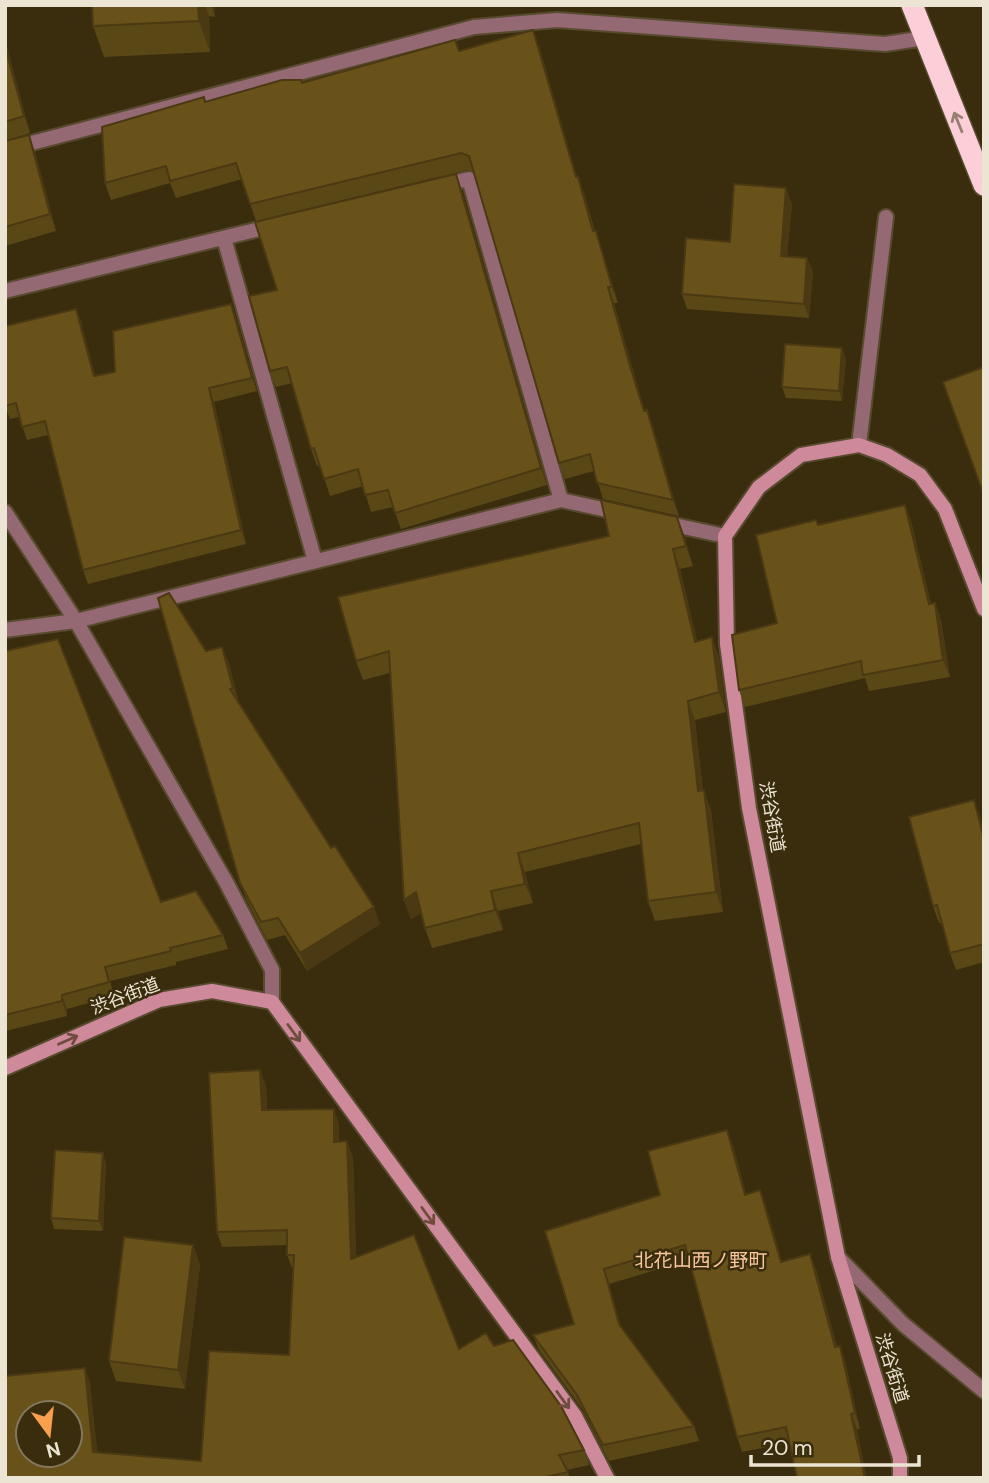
<svg xmlns="http://www.w3.org/2000/svg" width="989" height="1483" viewBox="0 0 989 1483" font-family="'DM Sans','Noto Sans JP',sans-serif">
<style>
.lines{fill:none;stroke-linecap:round;stroke-linejoin:round}
.lane-casing{stroke:#574a2e;stroke-width:18}
.street-casing{stroke:#574a2e;stroke-width:18}
.secondary-casing{stroke:#574a2e;stroke-width:18}
.highway-casing{stroke:#574a2e;stroke-width:24}
.lane{stroke:#956973;stroke-width:14}
.street{stroke:#956973;stroke-width:14}
.secondary{stroke:#ce899a;stroke-width:14}
.highway{stroke:#fbced8;stroke-width:21}
.wall{fill:#5a4716}
.shaded-wall{fill:#4a3912}
.building{fill:#69521a;stroke:#4a3912;stroke-width:2;fill-rule:evenodd}
.oneway{stroke:#9a7e73}
.oneway2{stroke:#6e4d3f}
.labels{text-anchor:middle;stroke-width:5;stroke-linejoin:round;paint-order:stroke}
.street-label{font-size:18px;fill:#ede5d4;stroke:#3a2d0e}
.neighbourhood-label{font-size:19px;fill:#fbc79e;stroke:#3a2d0e}
</style>
<rect width="100%" height="100%" fill="#3a2d0e"/>
<g class="lines">
<defs>
<path id="lane" d="M5,150L474,27L557,20L885,44L925,38
M859,445L886,217
M5,630L76,621
M838,1257L903,1324L984,1391"/>
<path id="street" d="M442,185L469,179L561,500L621,513
M224,238L315,561
M5,291L276,225
M5,512L76,621L226,882L272,970V1002
M665,523L725,536
M76,621L561,500"/>
<path id="secondary" d="M5,1068L159,1000L212,991L272,1002L575,1416L607,1478
M900,1478V1458L838,1257L749,808L727,644L725,536L759,487L801,455L859,445L887,455L920,475L945,509L984,609"/>
<path id="highway" d="M912,5L984,185"/>
</defs>
<!-- lane casing -->
<use href="#lane" class="lane-casing"/>
<!-- street casing -->
<use href="#street" class="street-casing"/>
<!-- secondary casing -->
<use href="#secondary" class="secondary-casing"/>
<!-- highway casing -->
<use href="#highway" class="highway-casing"/>
<!-- lane -->
<use href="#lane" class="lane"/>
<!-- street -->
<use href="#street" class="street"/>
<!-- secondary -->
<use href="#secondary" class="secondary"/>
<!-- highway -->
<use href="#highway" class="highway"/>
</g>
<!-- wall -->
<path class="wall" d="M92,5H214L215,17L209,16L210,52L104,57L93,26Z
M5,40L30,133L5,141Z
M539,46L577,177L584,193L595,231H596L601,247L618,303H614L636,382L645,411L647,410L653,427L679,516L603,499L594,471L565,479L559,463L474,171L467,170L256,221L242,179L176,198L170,183L111,200L105,183L206,102L459,51Z
M5,141L35,152L56,231L5,246Z
M462,191L547,485L401,529L393,507L371,512L363,486L330,496L320,465L317,466L311,449L292,383L276,387L270,371L277,290Z
M792,203L787,256L807,258L813,272L809,318L687,309L682,294L730,242Z
M231,304L236,317L257,391L214,402L246,544L88,584L83,570L48,435L27,440L19,417L10,419L5,406L76,309L81,322L95,376L115,372Z
M842,348L846,359L842,401L786,398L782,387Z
M905,505L911,521L931,604L935,603L941,620L950,677L869,691L865,678L745,707L739,690L777,623L818,525Z
M677,517L693,566L680,569L697,641L712,637L719,657L726,712L695,720L703,791L711,810L723,912L655,921L648,901L641,844L525,872L533,903L498,911L503,930L432,948L425,928L421,913L411,919L404,900L390,673L363,680L356,661L609,536Z
M222,647L229,664L239,703L380,924L307,971L285,935L267,940L247,901L240,883L206,651Z
M5,651L161,902L223,935L228,949L176,962V965L110,981L114,996L67,1009V1016L5,1031Z
M974,800L984,832V962L956,970L950,953L942,923H939L933,906Z
M260,1070L266,1086L267,1110L339,1124V1142L353,1157L356,1257L459,1349L494,1346L584,1450L589,1465L567,1470L570,1478H5L90,1383L97,1453L201,1461L289,1355L293,1270L287,1255V1245L222,1247L217,1232Z
M733,1145L746,1194L760,1190L766,1206L782,1262L816,1269L837,1347L840,1346L845,1361L860,1429L742,1452L737,1437L689,1260L609,1284L621,1327L694,1426L699,1441L609,1461L583,1410L539,1350L533,1335L574,1324L545,1231L660,1195Z
M106,1163L103,1231L54,1229L51,1218Z
M193,1245L200,1265L185,1389L116,1381L109,1361Z"/>
<!-- shaded-wall -->
<path class="shaded-wall" d="M198,5H205L209,16L210,52L199,21Z
M211,5H214L215,17Z
M533,30L539,46L582,194L576,177Z
M5,40L30,133L24,116L5,47Z
M29,135L35,152L56,231L50,214Z
M456,174L462,191L547,485L541,468Z
M578,177L584,193L599,248L593,231Z
M786,188L792,203L786,270L781,256Z
M596,231L601,247L618,303L612,287Z
M807,258L813,272L809,318L804,304Z
M608,287L614,303L650,428L630,366Z
M231,304L236,317L257,391L252,378Z
M76,309L81,322L99,389L94,376Z
M842,348L846,359L842,401L839,391Z
M209,388L214,402L246,544L241,530Z
M647,410L653,427L679,516L673,500Z
M905,505L911,521L935,621L929,604Z
M677,517L685,537L693,566L686,546Z
M673,549L680,569L702,662L695,642Z
M935,603L941,620L950,677L943,660Z
M712,637L719,657L726,712L719,692Z
M222,647L229,664L240,706L233,688Z
M688,701L695,720L705,811L698,791Z
M704,790L711,810L723,912L716,892Z
M974,800L980,817L984,832V839Z
M518,853L525,872L533,903L525,884Z
M491,891L498,911L503,930L495,910Z
M416,892L423,912L411,919L404,900Z
M374,907L380,924L307,971L300,953Z
M62,995L67,1009V1016L62,1001Z
M260,1070L266,1086L268,1125L262,1110Z
M334,1109L339,1124V1157L334,1142Z
M727,1130L733,1145L750,1210L745,1195Z
M347,1141L353,1157L357,1274L351,1259Z
M103,1153L106,1163L103,1231L99,1221Z
M760,1190L766,1206L786,1277L781,1262Z
M193,1245L200,1265L185,1389L178,1370Z
M810,1254L816,1269L841,1362L835,1347Z
M604,1269L609,1284L624,1339L619,1324Z
M840,1346L845,1361L860,1429L855,1413Z
M85,1368L90,1383L99,1467L93,1452Z
M851,1414L857,1429L867,1478H865Z"/>
<!-- building -->
<path class="building" d="M92,5H198L199,21L93,26Z
M533,30L576,177H578L593,231H596L612,287H608L630,366L644,411L647,410L673,500L597,483L590,454L559,463L469,156L461,153L250,204L236,163L170,181L166,166L105,183L102,127L204,97L205,102L282,80H301L302,83L455,40L459,51Z
M5,47L24,116L5,122Z
M29,135L50,214L5,227V141Z
M456,174L541,468L395,513L388,490L365,495L358,469L324,479L314,448L311,449L287,367L270,371L249,296L277,290L255,222Z
M734,184L786,188L781,256L807,258L804,304L682,294L686,238L730,242Z
M231,304L252,378L209,388L241,530L83,570L45,421L22,427L16,403L5,406V326L76,309L94,376L115,372L113,331Z
M785,344L842,348L839,391L782,387Z
M984,367V495L943,382Z
M601,500L677,517L686,546L673,549L695,642L712,637L719,692L688,701L698,791L704,790L716,892L648,901L639,823L518,853L525,884L491,891L495,910L425,928L416,892L404,900L389,651L356,661L338,597L609,536Z
M905,505L929,604L935,603L943,660L863,675L861,661L739,690L732,635L777,623L756,535L816,520L818,525Z
M169,593L206,651L222,647L233,688L230,689L331,848L335,846L374,907L300,953L278,918L261,922L240,883L158,598Z
M58,639L161,902L196,891L223,935L170,948L171,951L105,967L109,982L62,995V1001L5,1015V651Z
M974,800L984,839V944L950,953L937,905L933,906L909,817Z
M260,1070L262,1110L334,1109V1142L347,1141L351,1259L414,1235L459,1349L486,1333L494,1346L513,1340L561,1406L584,1450L559,1455L568,1472L541,1478H5V1376L85,1368L93,1452L201,1461L209,1351L289,1355L294,1255H287V1230L217,1232L209,1073ZM28,1413H70V1455H28Z
M727,1130L745,1195L760,1190L781,1262L810,1254L835,1347L840,1346L855,1413L851,1414L865,1478H797L786,1427L737,1437L685,1245L604,1269L619,1324L694,1426L603,1445L577,1395L533,1335L574,1324L545,1231L660,1195L648,1151Z
M55,1150L103,1153L99,1221L51,1218Z
M124,1237L193,1245L178,1370L109,1361Z"/>
<!-- one-way arrows -->
<defs><path id="oneway-shaft" d="M-6 0H5M1.5-3L5.5 0L1.5 3" fill="none" stroke-width="1.6" stroke-linecap="round" stroke-linejoin="round" transform="scale(1.75)"/></defs>
<use class="oneway" href="#oneway-shaft" transform="translate(958 122) rotate(-112)"/>
<g class="oneway2">
<use href="#oneway-shaft" transform="translate(294 1033) rotate(54)"/>
<use href="#oneway-shaft" transform="translate(68 1040) rotate(-24)"/>
<use href="#oneway-shaft" transform="translate(428 1216) rotate(54)"/>
<use href="#oneway-shaft" transform="translate(563 1400) rotate(54)"/>
</g>
<g class="labels">
<!-- street labels -->
<g class="street-label">
<text transform="translate(772 817) rotate(80)" y="6">渋谷街道</text>
<text transform="translate(125 996) rotate(-21)" y="6">渋谷街道</text>
<text transform="translate(892 1368) rotate(73)" y="6">渋谷街道</text>
</g>
<!-- neighbourhood labels -->
<g class="neighbourhood-label">
<text x="701" y="1267">北花山西ノ野町</text>
</g>
</g>
<!-- border -->
<rect width="989" height="1483" fill="none" stroke="#ede5d4" stroke-width="14"/>
<!-- north arrow -->
<g transform="translate(49 1434) rotate(165)"><circle r="33" fill="#3a2d0e" stroke="#82775d" stroke-width="2"/>
<path d="M0-5L12 26L0 18L-12 26Z" fill="#fa9f4e"/>
<text y="-10" font-size="19" font-weight="bold" text-anchor="middle" fill="#ede5d4">N</text>
</g>
<!-- scale -->
<path d="M751 1455v10h168v-10" fill="none" stroke="#ede5d4" stroke-width="3.5"/>
<text x="762" y="1455" font-size="21" fill="#ede5d4" stroke="#3a2d0e" stroke-width="5" paint-order="stroke">20 m</text>
</svg>
